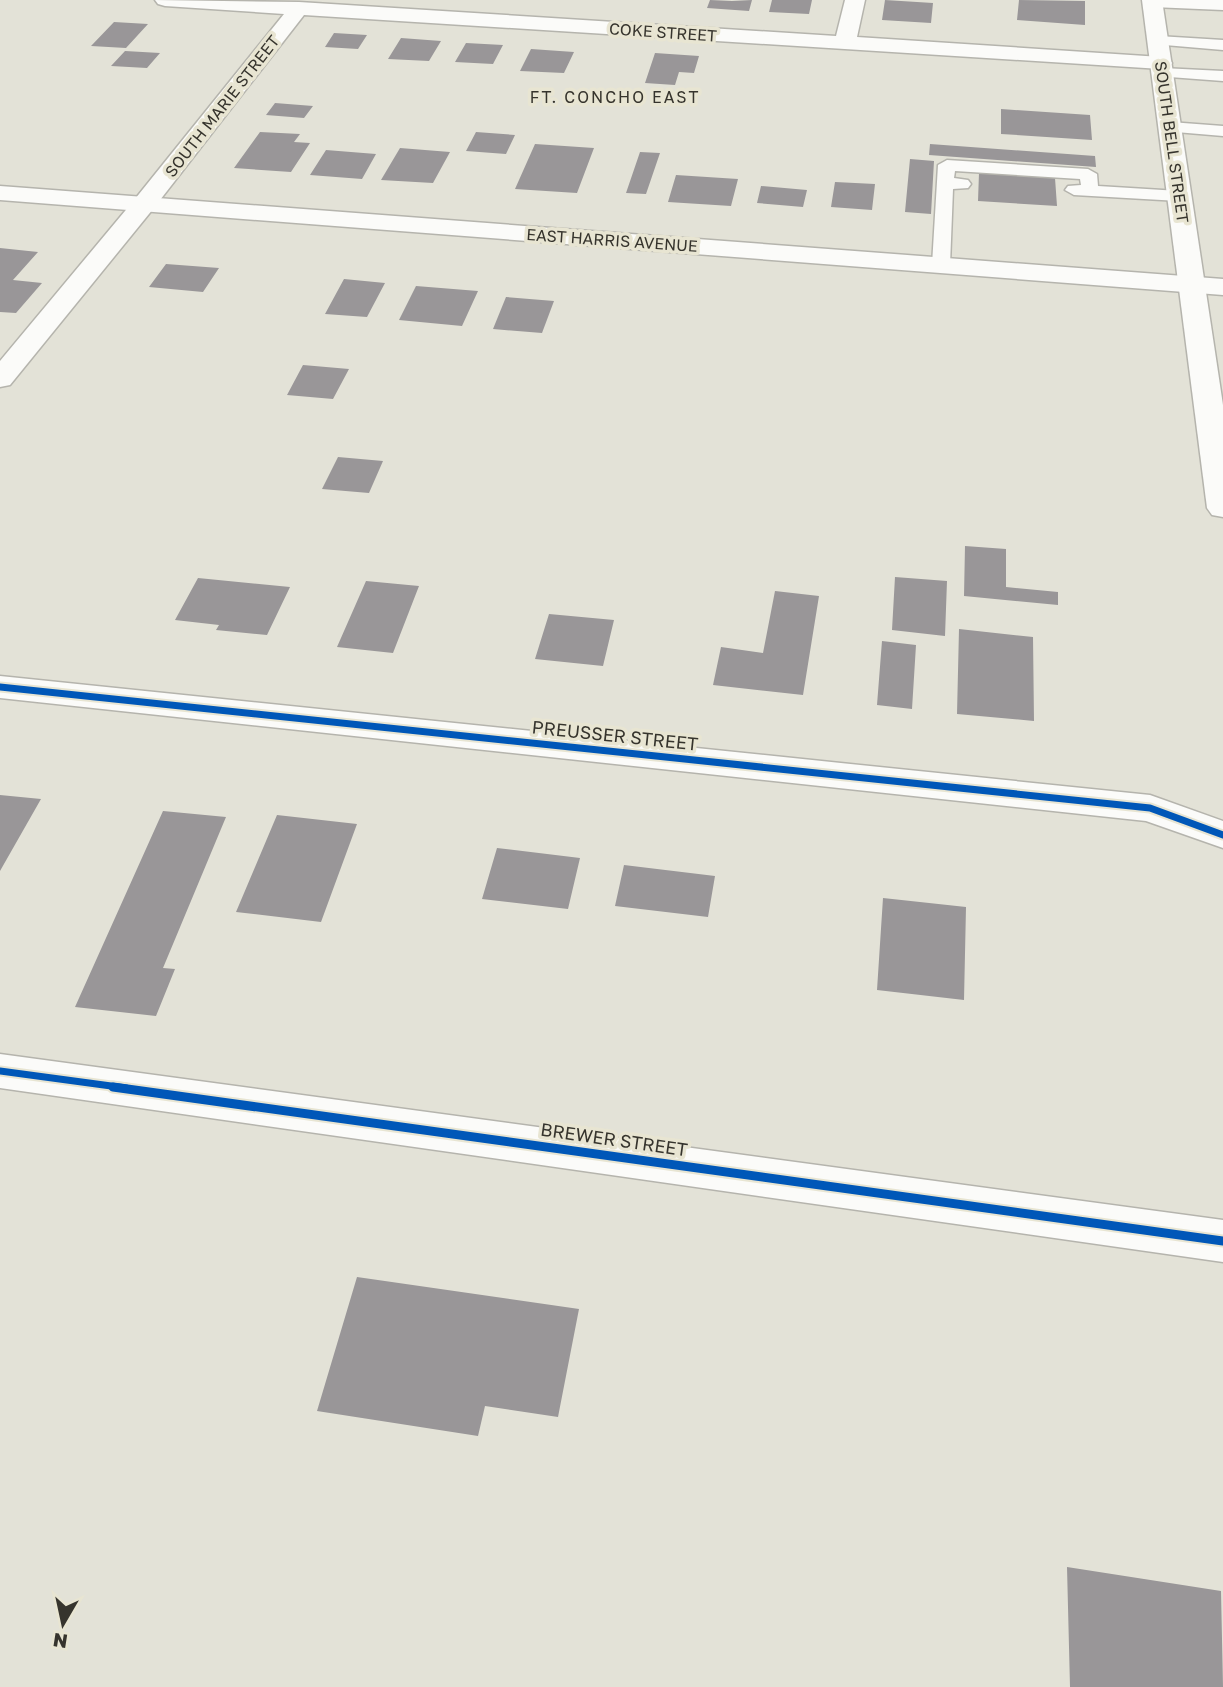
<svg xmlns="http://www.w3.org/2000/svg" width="1223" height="1687" viewBox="0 0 1223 1687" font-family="'Golos Text',sans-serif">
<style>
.building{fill:#999698}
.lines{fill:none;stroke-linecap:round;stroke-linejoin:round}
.service-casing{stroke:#b5b4ad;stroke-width:3}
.minor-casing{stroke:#b5b4ad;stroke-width:3}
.tertiary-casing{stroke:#b5b4ad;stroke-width:3}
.secondary-casing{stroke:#b5b4ad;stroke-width:3}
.service{fill:#fbfbf9;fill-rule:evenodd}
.minor{fill:#fbfbf9;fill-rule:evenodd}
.tertiary{fill:#fbfbf9;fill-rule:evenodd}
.secondary{fill:#fbfbf9;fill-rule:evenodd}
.cycleway-far1-casing{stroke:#e8e5d2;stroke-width:11}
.cycleway-casing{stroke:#e8e5d2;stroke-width:13}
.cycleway-far1{stroke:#0057b8;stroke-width:7}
.cycleway{stroke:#0057b8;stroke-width:9}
.labels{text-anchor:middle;stroke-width:7;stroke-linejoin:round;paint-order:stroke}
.far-street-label{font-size:16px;fill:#36342d;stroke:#e8e5d2}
.far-neighbourhood-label{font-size:16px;letter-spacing:2px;fill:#36342d;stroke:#e8e5d2}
.street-label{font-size:18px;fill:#36342d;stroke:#e8e5d2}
</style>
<rect width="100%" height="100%" fill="#e3e2d7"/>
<!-- building -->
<path class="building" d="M710,0L732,1L752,0L749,11L707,8Z
M772,0H812L809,14L769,12Z
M885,0L933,3L931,23L882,20Z
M1019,0L1085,1V25L1017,20Z
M114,22L148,24L126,48L91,46Z
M334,33L367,35L358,49L325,47Z
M401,38L441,41L429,61L388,59Z
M466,43L503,45L493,64L455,62Z
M531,49L574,52L564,73L520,71Z
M125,51L160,53L147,68L111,66Z
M655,53L699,56L694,73L679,72L675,85L645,83Z
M275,103L313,106L304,118L266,115Z
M1001,109L1090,115L1092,140L1001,134Z
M260,132L300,134L294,142L310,143L291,172L234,168Z
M476,132L515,135L506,154L466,151Z
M535,144L594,148L577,193L515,189Z
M930,144L1095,156L1096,167L929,155Z
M400,148L450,152L433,183L381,180Z
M326,150L376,154L362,179L310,175Z
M640,152L660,153L646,194L626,193Z
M910,159L934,161L931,214L905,212Z
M979,173L1055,178L1057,206L978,201Z
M676,175L738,179L731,206L668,202Z
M835,182L875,184L872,210L831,207Z
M761,186L807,190L803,207L757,203Z
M0,248L38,252L13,280L42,283L16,313L0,312Z
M166,264L219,268L203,292L149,287Z
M344,279L385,283L367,317L325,314Z
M416,286L478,291L462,326L399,320Z
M506,297L554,301L542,333L493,329Z
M303,365L349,369L333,399L287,395Z
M338,457L383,461L369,493L322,489Z
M965,546L1006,549V587L1058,592V605L964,596Z
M895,577L947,581L945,636L892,630Z
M198,578L290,587L267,635L216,630L219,625L175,620Z
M366,581L419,586L393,653L337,647Z
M775,591L819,596L803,695L713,685L721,647L763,653Z
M549,614L614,620L603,666L535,659Z
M959,629L1033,637L1034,721L957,714Z
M882,641L916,645L912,709L877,705Z
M0,795L41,799L0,871Z
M163,811L226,817L163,968L175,969L156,1016L75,1007Z
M277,815L357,824L321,922L236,912Z
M497,848L580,858L568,909L482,899Z
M624,865L715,876L708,917L615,906Z
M883,898L966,907L964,1000L877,990Z
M357,1277L579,1309L558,1417L485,1406L478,1436L317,1411Z
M1067,1567L1221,1591L1223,1687H1070Z"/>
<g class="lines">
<defs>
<path id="service" d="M1158,36L1223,40V50L1153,44L1150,41Z
M1162,68L1223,71V81L1156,76L1154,73Z
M1170,122L1223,126V136L1164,131L1162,127L1164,123Z
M947,160L1088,169L1097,174L1098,186L1179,191L1188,196L1179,201L1074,195L1065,190L1068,186L1081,185L1080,179L955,171L954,178L968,180L971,184L968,188L953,189L950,265L941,271L932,265L938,165Z"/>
<path id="minor" d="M155,0L299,2L836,36L845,0H865L857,37L1161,57L1169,58L1172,63L1169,68L1161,69L304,15L153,209L10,385L0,387V361L135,199L284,14L165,6L158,4Z
M1143,0H1223V10L1152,7L1145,5Z
M0,676L1150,795L1223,821V848L1146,821L0,698Z
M0,1054L1223,1220V1262L0,1088Z"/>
<path id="tertiary" d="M0,186L1223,279V295L0,200Z"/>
<path id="secondary" d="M1142,0H1162L1223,405V517L1212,515L1207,508Z"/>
</defs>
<!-- service casing -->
<use href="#service" class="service-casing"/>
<!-- minor casing -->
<use href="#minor" class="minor-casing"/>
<!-- tertiary casing -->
<use href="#tertiary" class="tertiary-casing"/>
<!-- secondary casing -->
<use href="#secondary" class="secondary-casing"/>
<!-- service -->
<use href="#service" class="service"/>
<!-- minor -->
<use href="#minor" class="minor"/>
<!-- tertiary -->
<use href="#tertiary" class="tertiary"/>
<!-- secondary -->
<use href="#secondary" class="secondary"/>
<defs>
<path id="cycleway-far1" d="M0,687L1150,808L1223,835
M0,1071L126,1088"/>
<path id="cycleway" d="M113,1087L1223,1241"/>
</defs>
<!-- cycleway-far1 casing -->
<use href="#cycleway-far1" class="cycleway-far1-casing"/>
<!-- cycleway casing -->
<use href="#cycleway" class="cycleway-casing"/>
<!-- cycleway-far1 -->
<use href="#cycleway-far1" class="cycleway-far1"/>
<!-- cycleway -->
<use href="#cycleway" class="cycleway"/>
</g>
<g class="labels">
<!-- far-street labels -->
<g class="far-street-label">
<text transform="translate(663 32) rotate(4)" y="6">COKE STREET</text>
<text transform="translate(222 106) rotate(-52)" y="6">SOUTH MARIE STREET</text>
<text transform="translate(1172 142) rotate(82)" y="6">SOUTH BELL STREET</text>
<text transform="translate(612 240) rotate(4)" y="6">EAST HARRIS AVENUE</text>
</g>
<!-- far-neighbourhood labels -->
<g class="far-neighbourhood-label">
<text x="615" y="103">FT. CONCHO EAST</text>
</g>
<!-- street labels -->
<g class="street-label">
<text transform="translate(615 736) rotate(6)" y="6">PREUSSER STREET</text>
<text transform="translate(614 1140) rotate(8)" y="6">BREWER STREET</text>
</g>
</g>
<!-- north arrow -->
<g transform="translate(63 1624) rotate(189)" stroke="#e8e5d2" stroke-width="5" paint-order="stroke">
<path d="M0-5L12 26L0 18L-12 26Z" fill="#36342d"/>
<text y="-10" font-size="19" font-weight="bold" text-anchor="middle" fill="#36342d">N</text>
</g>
</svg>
